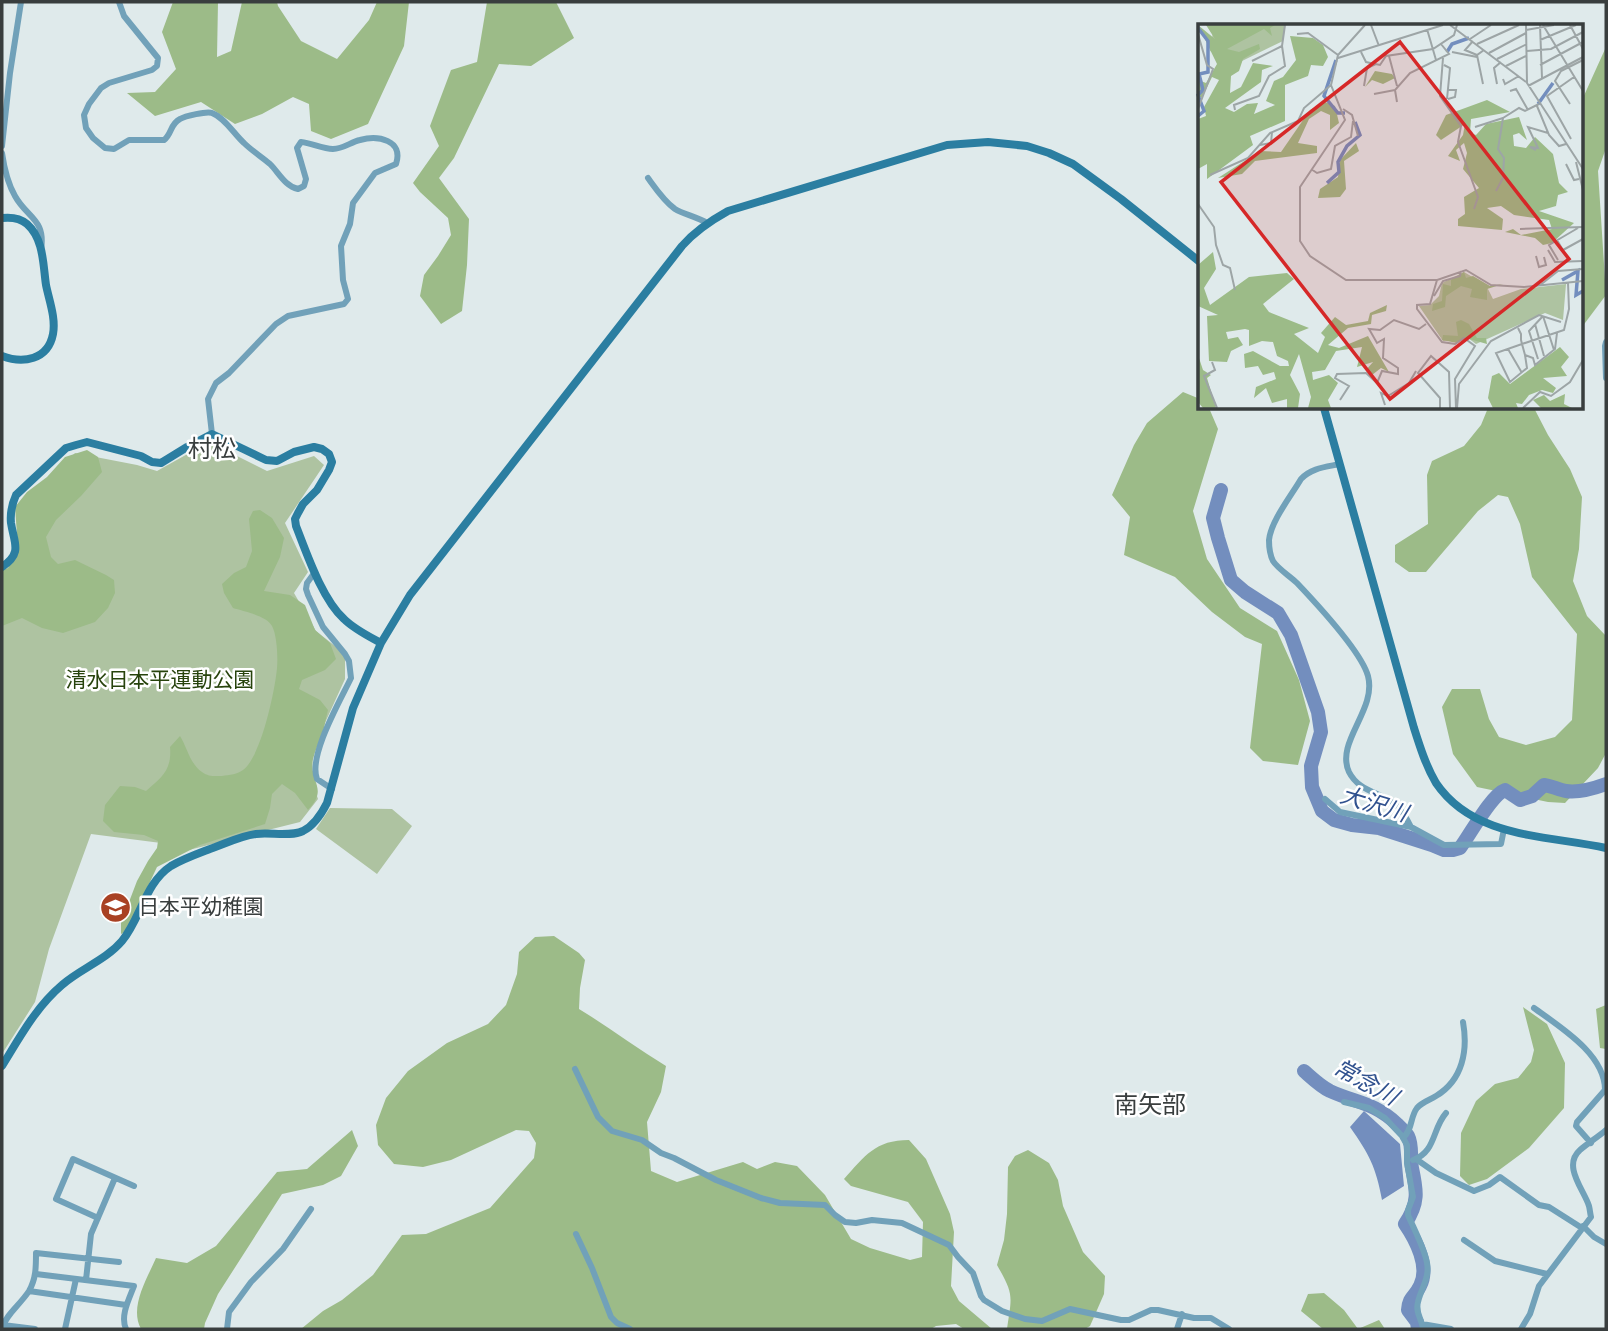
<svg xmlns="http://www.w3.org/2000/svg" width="1608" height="1331" viewBox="0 0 1608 1331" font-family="'IBM Plex Sans','Noto Sans JP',sans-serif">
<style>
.green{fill:#aec3a1}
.forest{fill:#9cbb88}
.water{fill:#738ebe}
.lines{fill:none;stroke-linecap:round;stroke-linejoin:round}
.river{stroke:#738ebe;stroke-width:14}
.street{stroke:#71a1b9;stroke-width:6}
.secondary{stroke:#2b7ea1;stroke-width:8}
.labels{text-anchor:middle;stroke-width:5;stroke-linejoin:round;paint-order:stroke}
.park-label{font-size:21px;fill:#27430c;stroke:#fff}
.poi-label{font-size:21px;fill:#393e3e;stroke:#fff;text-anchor:start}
.water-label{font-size:23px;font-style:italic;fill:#31528f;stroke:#fff}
.quarter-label{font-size:24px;fill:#393e3e;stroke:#fff}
.inset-river{fill:none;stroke:#738ebe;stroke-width:3.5}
.inset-road{fill:none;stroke:#9da5a6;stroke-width:2}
.view{fill:#d62828;fill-opacity:0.15;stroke:#d62828;stroke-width:3.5}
.inset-edge{fill:none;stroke:#393e3e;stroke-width:3.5}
</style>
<rect width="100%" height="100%" fill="#dfeaeb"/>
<!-- green -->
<path class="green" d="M209,442L267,471L314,456L324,465L285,523L308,572L294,593L316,631L345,654V679L308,760L312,781L318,799L300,822L177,853L161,843L91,834L49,949L35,1002L2,1054V579L27,551V501L75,453L137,465L157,471Z
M330,808L392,809L412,826L377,874L316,829Z"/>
<!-- forest -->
<path class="forest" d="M173,2H218L217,57L231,51L242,2H277L278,6L301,41L337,59L369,20L377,2H409L404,46L368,124L331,139L311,131L309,104L293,97L262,114L235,124L201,102L155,116L127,93L155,92L176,69L162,32Z
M487,2H556L574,38L531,66L499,64L454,158L439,178L469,219L467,265L462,311L441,324L420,296L424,275L438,256L451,235L448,218L420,192L413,183L439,146L430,126L451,70L477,62Z
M1606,47V148L1598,171L1606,295L1582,327V100Z
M1183,392L1200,399V408H1209L1218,429L1193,511L1207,559L1240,608L1277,631L1299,680L1310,721L1298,765L1263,761L1250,748L1262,644L1245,637L1212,612L1175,577L1124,555L1130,517L1112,495L1134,445L1147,423Z
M1488,408H1534L1548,435L1570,469L1582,497L1579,549L1573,581L1587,616L1606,636V753L1598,768L1565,803L1548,802L1477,787L1453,754L1442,707L1452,689H1480L1489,719L1499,737L1526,745L1555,737L1572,720L1577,634L1532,577L1520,524L1508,497L1498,495L1478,511L1426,572H1409L1395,562V545L1428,524L1427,475L1432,461L1464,446L1481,425Z
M87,450L98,457L102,472L81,496L56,520L46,537L51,557L58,564L75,560L106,575L114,580L115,593L108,608L95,622L63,633L42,628L22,618L2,626V570L8,568L18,548L15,507L27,492L47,477L65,457Z
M260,510L272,518L284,538L280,557L264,591L290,595L305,605L315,630L330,643L336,659L325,670L302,680L299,689L320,700L328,710C326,717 325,725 323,732C320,741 315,750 313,759C309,783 329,788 308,810L295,793L282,784L272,794L270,808L265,824L200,845L157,867L127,931L121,934V923L137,881L148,861L157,848L158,841L144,835L114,832L103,821L105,805L120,786L135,787L146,791C162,777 172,770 170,747L180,736C187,747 190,764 202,772C209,777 214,776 222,776C229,775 238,774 243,770C261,757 275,691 277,668C278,658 277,635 272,626C267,616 243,611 233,608L224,593L222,584L234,573L246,567L252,551L249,519L253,511Z
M554,936L579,953L585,960L580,988L579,1009C609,1027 636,1048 666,1066L661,1092L647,1122L651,1171L677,1182L743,1162L757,1169L775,1162L797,1166L825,1195L851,1239L870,1248L910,1260L922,1257L923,1222L908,1202L851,1186L844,1179C865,1156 875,1140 909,1140L926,1159L950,1214L954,1232L951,1286L959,1301L992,1329H964L956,1324L936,1326L931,1329H301L323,1311L342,1300L373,1275L402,1235L426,1234L490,1208L534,1158L536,1143L529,1131L516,1130L451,1160L423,1167L394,1164L378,1145L376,1125L386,1098L408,1071L447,1043L488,1024L506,1005L517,974L519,952L535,937Z
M1606,1005V1049L1600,1048L1596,1009Z
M1523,1007L1547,1024L1565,1063L1564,1108L1529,1148L1487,1179L1469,1185L1460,1176L1461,1133L1476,1101L1495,1084L1518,1078L1531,1062L1534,1050Z
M352,1130L358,1146L341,1176L323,1185L282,1194L218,1294L205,1323L204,1329H141C129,1307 147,1279 156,1258L187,1263L216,1246L277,1172L307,1169Z
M1028,1150L1049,1163L1058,1180L1063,1206L1083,1252L1105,1276L1104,1294L1090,1326L1085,1329H1007C1012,1295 1014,1295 997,1265L1004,1240L1007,1214L1008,1167L1015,1156Z
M1324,1293L1344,1310L1358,1329L1379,1320L1385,1329H1323L1301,1311L1308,1294Z"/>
<!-- water -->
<path class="water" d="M1364,1111L1400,1144L1404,1186L1382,1200C1376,1167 1369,1154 1350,1127Z"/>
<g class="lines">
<!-- river -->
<path class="river" d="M1221,490L1213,518L1218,538L1231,580L1245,592L1278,613L1291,635L1318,712L1321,732L1311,766L1312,787L1322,811L1334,820L1352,825L1379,828L1432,845L1444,850H1453L1460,848C1470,835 1491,795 1505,790L1520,800L1532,796L1544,785C1552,786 1559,790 1566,791C1579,793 1595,788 1606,784
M1304,1071C1312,1078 1320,1086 1330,1091C1356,1103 1374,1102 1397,1124C1401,1128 1406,1132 1408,1136C1413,1146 1410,1158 1412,1168C1417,1191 1419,1203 1405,1224C1416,1240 1430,1267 1420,1286C1415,1297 1409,1296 1408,1310L1417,1322L1418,1329"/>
<!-- street -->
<path class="street" d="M119,2L124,16L158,58L157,66L152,70L109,83L101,88L89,104L84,115L86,128L93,138L105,148L114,149L129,140H164C172,134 170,124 180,119C185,116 207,111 212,113C225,118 234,134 244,143C252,151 262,157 270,164C279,173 285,186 298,189L304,186L306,179L297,148L301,142C312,143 322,149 333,149C343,149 351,142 360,140C378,135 404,140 396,164L375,173L353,203L350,224L341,246L343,280L348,299L344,304L288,316L276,324L229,373L216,383L208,399L212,434
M2,146L10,73L21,2
M2,153C4,167 8,184 15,196C27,218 46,219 41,250
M648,178C656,189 664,201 675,209C683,214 697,217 707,223
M1606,342L1605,346L1606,378
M1340,464C1326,467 1311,468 1301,479C1291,496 1271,521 1269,540C1269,547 1270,555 1273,561C1278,569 1290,576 1297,583C1315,602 1361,651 1368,676C1377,710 1335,742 1349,772C1359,792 1381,792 1396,805C1403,811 1407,819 1411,827
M315,572L307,583L306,589L308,595L323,627L345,654L349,661L351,678C340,701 308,756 317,779L332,789
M1325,799L1340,812L1411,827L1444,845L1501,844L1504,829
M1534,1008C1560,1027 1605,1054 1605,1090L1577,1122L1576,1126L1591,1143
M575,1069L598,1117L612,1131L642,1140L661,1153L674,1158L716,1180L761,1198L780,1203L825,1205L835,1215L845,1222L856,1223L872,1220L902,1223L949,1245L958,1257L973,1273L981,1296L984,1300L1002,1311L1025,1319L1042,1321L1070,1309L1121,1320H1129L1151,1310H1158L1194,1318H1211L1229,1329
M1344,1102L1369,1108L1385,1118L1402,1136L1407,1145V1163L1413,1197L1408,1210V1215C1414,1229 1425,1250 1427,1263C1430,1277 1421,1289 1418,1302C1415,1313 1422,1319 1423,1329
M1403,1138C1413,1129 1410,1117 1417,1108C1422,1102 1430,1100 1436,1096C1463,1080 1468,1050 1463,1022
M1416,1159L1436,1173L1474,1191L1489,1185L1500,1177L1539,1205L1549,1207L1582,1228
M1413,1160C1436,1152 1432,1129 1446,1113
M98,1218L56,1199L73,1159L134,1186
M1583,1226L1594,1237L1606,1244
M576,1234L592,1268L611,1317L617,1323L630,1329
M1464,1240L1495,1261L1547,1274
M36,1274L134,1286C129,1299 120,1316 126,1329
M86,1280L91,1234L115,1178
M29,1291L126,1305
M1422,1324L1451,1329
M3,1325L35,1329
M2,1328C7,1313 20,1305 29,1291C36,1279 36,1267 36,1253L119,1262
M65,1329L76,1279
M227,1329L229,1312L251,1282L283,1249L311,1209
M1177,1329L1182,1314
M1521,1329L1530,1314L1539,1286L1591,1217C1590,1213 1590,1210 1589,1206C1584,1190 1562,1166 1580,1150C1588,1143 1598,1137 1606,1130"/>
<!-- secondary -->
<path class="secondary" d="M2,218C11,217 20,218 27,224C44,239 43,265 46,285C49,300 56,318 53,334C48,360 23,364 2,356
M1324,408L1414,728C1420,747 1426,766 1436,783C1474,839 1547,835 1606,848
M2,567C23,553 14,543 11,523C10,513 12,504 16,495L66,448L76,445L87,442L141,456L152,462L161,463L187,447L212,434L266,460L277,461L294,452L314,447L322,449L329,454L332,462L329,470L317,490L303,504L298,513L295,519L296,526C307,554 322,599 344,619C354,629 368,636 381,643L353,708L327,803C322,813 315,825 303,831C290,837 270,832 256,834C240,836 225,844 210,849C197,854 183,859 171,866C145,883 141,918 122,941C106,960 80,969 62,985C36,1007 20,1037 2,1066
M381,643L410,595L682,246C695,231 710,221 728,211L947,145L988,142L1027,146L1049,153L1073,164L1121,199L1200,262"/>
</g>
<!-- icons -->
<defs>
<symbol id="school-disc" viewBox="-11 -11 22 22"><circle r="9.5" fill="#a94123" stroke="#fff"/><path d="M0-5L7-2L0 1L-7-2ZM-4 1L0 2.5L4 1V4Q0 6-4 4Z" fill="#fff"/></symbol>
</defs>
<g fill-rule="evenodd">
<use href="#school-disc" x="98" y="890" width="35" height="35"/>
</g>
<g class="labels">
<!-- park labels -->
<g class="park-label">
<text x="160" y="687">清水日本平運動公園</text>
</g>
<!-- poi labels -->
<g class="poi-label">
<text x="138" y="914">日本平幼稚園</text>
</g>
<!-- water labels -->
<g class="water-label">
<text transform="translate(1374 804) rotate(17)" y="8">大沢川</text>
<text transform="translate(1366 1082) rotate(29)" y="8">常念川</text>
</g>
<!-- quarter labels -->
<g class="quarter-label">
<text x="212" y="457">村松</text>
<text x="1150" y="1113">南矢部</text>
</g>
</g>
<!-- overview -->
<g transform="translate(1198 24)">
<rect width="385" height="385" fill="#dfeaeb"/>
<path d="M16,1H87L85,17L44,37L12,27ZM266,248L288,261L295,275L323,265L368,260L365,296L347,289L278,320L270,314L245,317L221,282L232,281L241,272L244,259Z" fill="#aec3a1"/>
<path d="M0,1L17,15L8,1H77L72,4L74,12L66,5L29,25L41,28L61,20L62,25L45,35L41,47L33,52L32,69L43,63L55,39L75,42L64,46L63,58L27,84L36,88L49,80L60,79L56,90L77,81L68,77L76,57L85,53L98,36L92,12L115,14L125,21L130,33L125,42L113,41L110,52L87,61V97L52,112L55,121L9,155V140L0,145V95L8,92L6,83L21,56L14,53L4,74L0,72V56L8,59L19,40ZM177,47L194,50L197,54L185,60L174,56L167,63ZM289,76L312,88L273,95L272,109L278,111L288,100L321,93L329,116L321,109L315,111L316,122L328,124L337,113L355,130L361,159L370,168L360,171L358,182L341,187L376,199L354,219L345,221L337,214L307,208L315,205L323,211L354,205L351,196L316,191L303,182L289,184L305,195L304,206L260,202V195L267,190L266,173L281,164L265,145L269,129L266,119L258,126L262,137L250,132L265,111L267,100L243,116L238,111L248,91ZM127,78L137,82L141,99L132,106V91L123,87L111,95L100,119L119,122V129L57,137L44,150L20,154L62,127L83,128L112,86ZM158,119L161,127L146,137L148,165L142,173L120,174L122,165L140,153L142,136ZM15,228L18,245L6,264L12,281L51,253L89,249L96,255L65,280L71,288L111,304L96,310L120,329L127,313L123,309L137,293L148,301L170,297L172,289L189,281L188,287L174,291L173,300L150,304L130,321L141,324L170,312L191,348L183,344L174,351L168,346L175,338L159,343L164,323L138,327L127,346L114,348L115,356L131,351L140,359L130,376L133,384H110L113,373L101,330L92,351L102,370L100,384H89V375L74,379L68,364L56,374L58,363L78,355L76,348L65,351L60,342L47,344L46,330L55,327L82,342H91L90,337L79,332L75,318L64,317L51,322V306L47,305L28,308L30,315L40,313L45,321L33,327L29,338L11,337L9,292L20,291L0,282V241ZM266,248L268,254L275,252L292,262L305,260L289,265V276L272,273L274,265L263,262L248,272L247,283L234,287L235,280L244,277L245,260L253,262V256ZM263,296L271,300L279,314H288L289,320L268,314L259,319L244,316L245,311L260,312L258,298ZM362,323L371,333L363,343L369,352L345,354L358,364L355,369L344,366L331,371L324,380L318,379L320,384H295L290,374L294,352L301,349L312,360ZM0,331L5,346L13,351L9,354L18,384H5L0,378ZM367,370L366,380L374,384H343L335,376L346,371L352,377Z" fill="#9cbb88"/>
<path class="inset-river" d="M0,4L10,17V48L1,50L5,66L0,71L6,87L0,92M249,28L254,20L271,14M138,36L126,72L140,89H147M340,80L355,59M129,159L141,148L140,138L149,122L162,111L157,98M364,256L380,247L378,271L385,267"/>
<path class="inset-road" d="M167,1L140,31L133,61L147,96L102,163V217L112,232L148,256H239M173,1L181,22M252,1L328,58M328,1L329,59L385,145M342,1L344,54M345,1L385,67M372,1L385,25M229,5L238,36M328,6L356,1M0,10L9,41L15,45L0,85M99,10L110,9L140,31M272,15L293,1M342,16L378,1M275,17L267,26L279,31L286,26M279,20L321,1M329,27L353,25L385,8M163,28L168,38L182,41L188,32L235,25L256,11L259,1M254,28L279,33M291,29L328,9M279,31L285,60M191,32L199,62M140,34L245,1M245,34L242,72L263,102L260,118L280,173L276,185M299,35L329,20M54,37L84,22L87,1M246,41L252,44L249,75M342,41L385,18M308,42L328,32M305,55L307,60L321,52M299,60L296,44L303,38M166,62L169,44L178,40M330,62L385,33M312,67L318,65L330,86M176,70L197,66M250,75L257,73L258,66H250M199,78L197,66L212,49L251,30L243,20M372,80L357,57L363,47L385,36M339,82L351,111L361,122L368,120M145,85L154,91L160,112M37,86L36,81L61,72L71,52L87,42L84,22M277,103L305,94M373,115L349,72L376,53M62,121L73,119L74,108M338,126L332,123L340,124L330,103L350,109M378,138L385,166M368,140L376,156L381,155M113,145L119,149L133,145L137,122L153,113L155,97M12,151L50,134L72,109L100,97L106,84L133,61M298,167L305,154L306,134L300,125L305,94L321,84L327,87L341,80M0,180L16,203L18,221L25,241L32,244L37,266M322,205L385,203M359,216L370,235M350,226L357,238L385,237M365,226L385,215M338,232L341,243L348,241L346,233M360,236L351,221L380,204M341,262L360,247L385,245M236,272L245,257L262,252L263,247M345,292L356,326M337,300L346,332M320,304L323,310V316L324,320L327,331L329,344L312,358L298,329L324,320L366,306L371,285L370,259M310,325L324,349M327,331L335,334L337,341L357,325L359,309M340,335L331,307L345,292M14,338L17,346L6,352L19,384M142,376L151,362L137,354L139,350L168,349L179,359L184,347L200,350V344L185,334L186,315L179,319L171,305L182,306L196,296L221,305L228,300M187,381L183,369L190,372L211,359L218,347M242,384V374L220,349L233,332L251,348L252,384M258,384L257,355L277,322L266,314L257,320L244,318L219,285V281L232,280L239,256L268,246L293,261L326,263L385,257M259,384L261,360L293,317L341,291L363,298M325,384L342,368L353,372L372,358L385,336"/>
<path class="view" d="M202,18L371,235L192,375L23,158Z"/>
<rect width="385" height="385" class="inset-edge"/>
</g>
<!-- border -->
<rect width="1608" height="1331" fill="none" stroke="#393e3e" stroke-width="7"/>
</svg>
